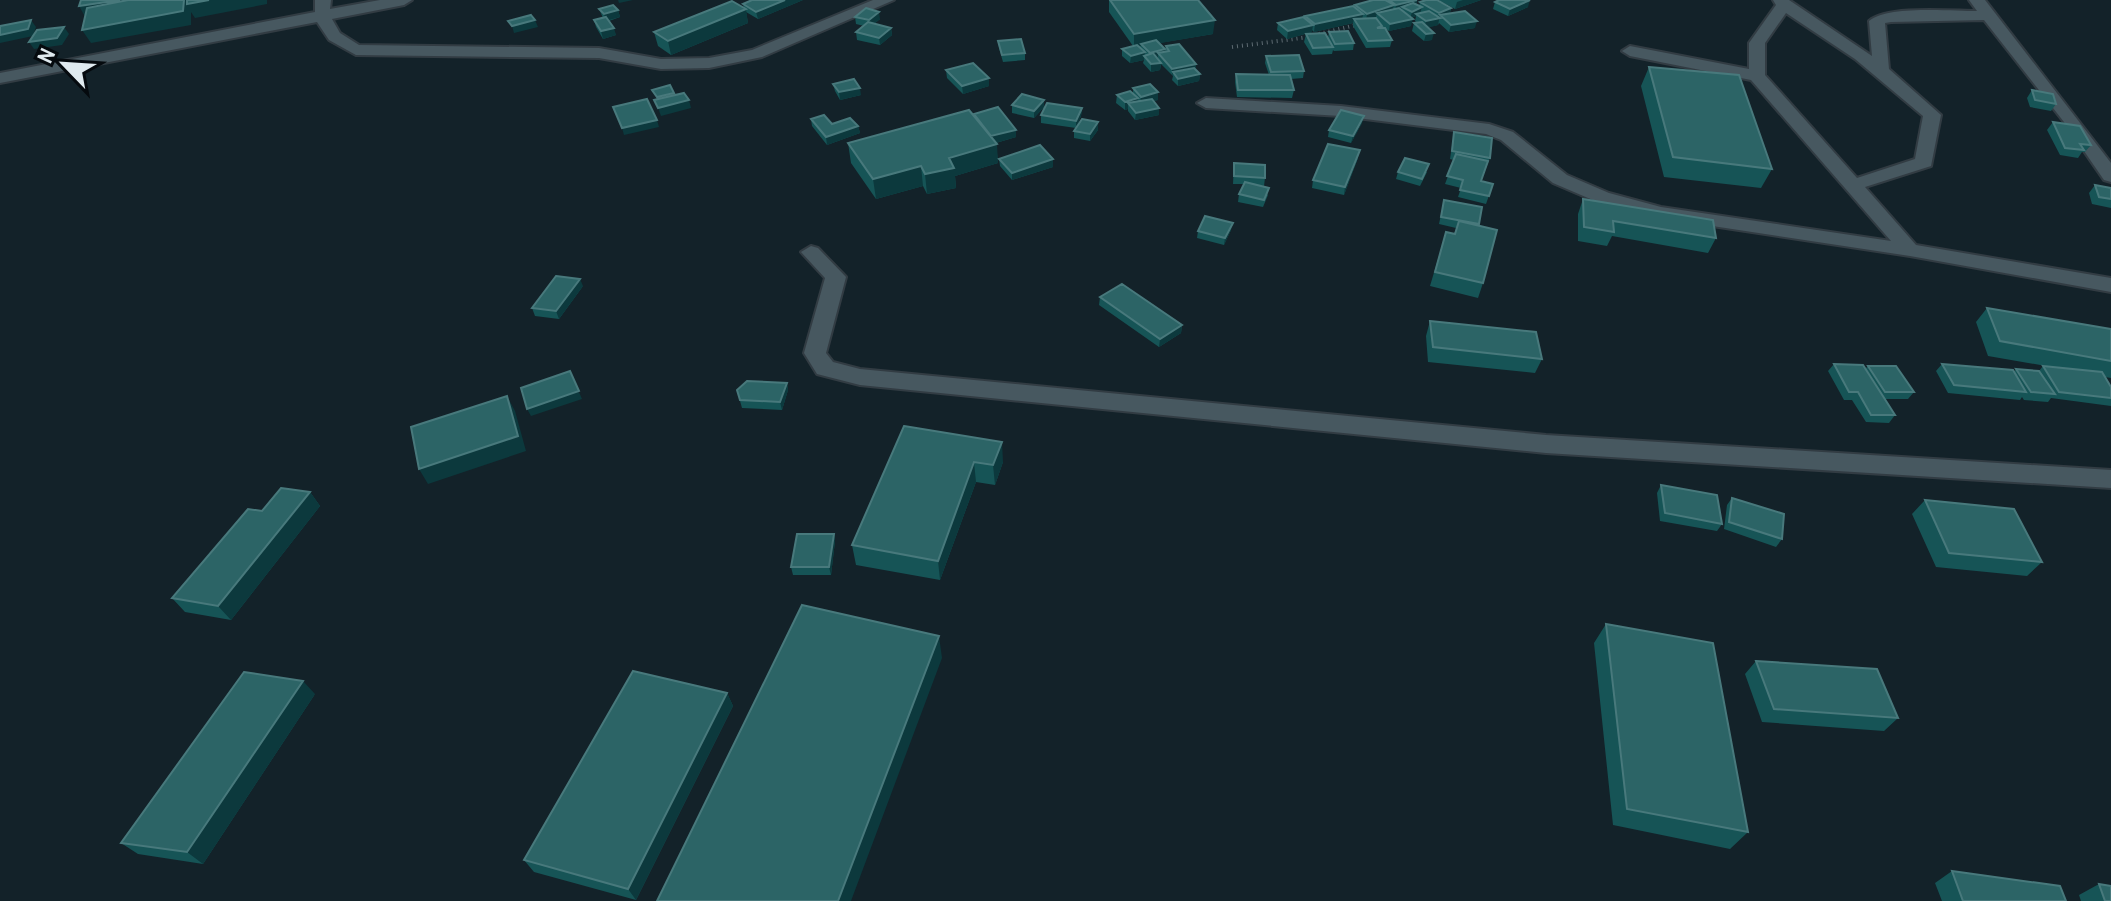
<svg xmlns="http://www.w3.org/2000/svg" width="2111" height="901" viewBox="0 0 2111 901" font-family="'Archivo Narrow',sans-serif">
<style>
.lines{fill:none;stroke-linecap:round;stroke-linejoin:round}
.minor-casing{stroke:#323c43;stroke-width:4}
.path{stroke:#5d6a71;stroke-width:4;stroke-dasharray:1 4;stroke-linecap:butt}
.minor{fill:#475860;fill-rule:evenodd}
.wall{fill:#165456}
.shaded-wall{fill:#0c393d}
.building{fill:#2c6466;stroke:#48797c;stroke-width:2}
</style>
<rect width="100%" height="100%" fill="#132229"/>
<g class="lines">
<defs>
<path id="minor" d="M315,0H331L330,9L380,0H412L404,5L332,19L340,33L359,45L599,48L661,59L709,58L752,50L873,0H894L762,57L709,68L661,69L599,58L356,55L329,40L317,22L0,83V73L315,12Z
M1773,0H1789L1872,56L1869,21C1887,5 1952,11 1977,11L1969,0H1985L2111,163V182L2104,180L2064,122L1984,20L1891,22L1885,23L1889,69L1941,115L1931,166L1865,187L1916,245L2111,278V292L1910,256L1653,217L1595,201L1553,183L1501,140L1486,134L1341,116L1206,108L1197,103L1206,98L1341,106L1489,124L1513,132L1567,175L1609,193L1661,207L1891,241L1751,80L1630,56L1622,51L1630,46L1749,69V43L1776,5ZM1786,13L1855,59L1923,116L1915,159L1857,178L1765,75V43Z
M811,246L818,248L846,277L826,353L833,362L860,369L1546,435L2111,470V488L1546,453L860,385L817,374L804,353L825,278L801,252Z"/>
</defs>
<!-- minor casing -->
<use href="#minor" class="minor-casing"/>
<!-- path -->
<path class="path" d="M1319,34L1356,25
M1232,47L1309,37"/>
<!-- minor -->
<use href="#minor" class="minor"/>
</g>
<!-- wall -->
<path class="wall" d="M803,0L758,19L746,12L748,23L671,55L658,46L654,32L744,8L743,4Z
M1109,0H1198L1213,34L1159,43L1165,52L1166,46L1196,69L1200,74L1199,81L1178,86L1172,80L1173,76L1161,64L1160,70L1151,72L1143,63L1144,60L1130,63L1122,56V49L1133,46L1109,12Z
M1373,0H1417L1416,4L1419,6L1420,2L1424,1L1422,0H1437L1451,8L1450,13L1475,28L1449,32L1439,23L1438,25L1428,27L1432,40L1424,41L1412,31L1414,23H1417L1415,21L1416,16L1411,18V26L1389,31L1386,29L1392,40L1390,47L1366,48L1353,26V23L1314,32L1312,30V32L1287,39L1277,30L1278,23L1305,19V16L1355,7V5Z
M1440,0H1481L1455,9L1440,1Z
M1495,2L1528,7L1508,16L1493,9Z
M599,9L618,10L620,17L609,21L616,35L603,39L596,27L594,20L603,18Z
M855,17L880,19L874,24L891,28L892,35L880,45L857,40L856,32L864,26L856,24Z
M1329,32L1354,43L1353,50L1334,51L1333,50L1332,54L1312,55L1304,42L1306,34L1328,37Z
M998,41L1025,53V60L1003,62L999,48Z
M1266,56L1304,71L1303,78L1291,79L1294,90L1292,98L1237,97L1235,82L1236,74L1269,75L1265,63Z
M1649,67L1772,169L1761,188L1664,177L1641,86Z
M946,70L989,78V86L963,94L947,78Z
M833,84L861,95L840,100L835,91Z
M1133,88L1158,92V100L1153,101L1159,108V115L1135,120L1128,111V109L1125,110L1116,103L1117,95L1133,94Z
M2032,90L2056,104L2051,111L2030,107L2027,98Z
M1044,100V107L1034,118L1012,113V105Z
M1082,108L1081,116L1076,128L1041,123V115Z
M974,116L1016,130V137L996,143L998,163L955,176L956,188L927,194L923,186L876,199L851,163L848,143Z
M811,119L832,124L858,126L860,133L827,145L812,126Z
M2053,122L2091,145L2085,152H2082L2078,158L2060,155L2047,130Z
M1362,123L1351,143L1328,137L1329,130Z
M1098,130L1090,141L1074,138V131Z
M1454,132L1490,158L1481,181L1493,184L1486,204L1458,197L1461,188L1445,184L1454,160L1450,159Z
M1358,158L1344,195L1312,188L1313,180Z
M999,159L1053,167L1012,180L1000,166Z
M1234,163L1265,178L1264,186L1258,185L1268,195L1263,207L1238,202L1239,194L1244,184H1233Z
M1398,172H1427L1420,186L1396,179Z
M2095,185L2111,188V208L2092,204L2089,193Z
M1583,199L1716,238L1708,253L1612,236L1607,246L1578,241V214Z
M1444,200L1482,207L1478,225L1483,283L1478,298L1430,286L1446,232L1455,234L1456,228L1439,224Z
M1231,230L1224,245L1197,238L1198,231Z
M583,286L559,319L535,316L532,308Z
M1100,297L1182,325L1181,333L1159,347L1099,305Z
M1987,308L2111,329V378L2105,377L2111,387V406L2051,398L2048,402L2024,400L2022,397L2020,400L1948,393L1936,371L1942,364L2014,372L2016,369L2039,371L2043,366H2046L1988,356L1976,322Z
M1430,321L1542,359L1535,373L1428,362L1426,336Z
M1834,364L1865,369L1868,366L1914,392L1908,399H1885L1895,415L1889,423L1866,422L1852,400H1844L1828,371Z
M787,383L788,390L782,410L742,408L737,390Z
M904,426L1003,462L995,485L976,482L940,580L856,565L852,545Z
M1661,485L1722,524L1717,531L1660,521L1657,493Z
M310,492L320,506L231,620L185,612L172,598L262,511Z
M1732,498L1782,539L1776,547L1724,529L1727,505Z
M1925,500L2042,562L2027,576L1936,567L1912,514Z
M834,534L835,541L831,575H793L791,567Z
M1606,624L1748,832L1730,849L1613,825L1594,643Z
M1756,661L1898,718L1884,731L1762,722L1745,674Z
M727,693L733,706L636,900L534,872L524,860Z
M315,694L203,864L138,854L121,843Z
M1952,871L2066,901H1942L1935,883Z
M2099,884L2111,901H2081L2079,895Z"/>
<!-- shaded-wall -->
<path class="shaded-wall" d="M120,0H168L87,20L79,6Z
M183,0H267V4L195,18L191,12V25L91,43L82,30Z
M618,0H633L619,3Z
M785,0H803L758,19L756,12Z
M1417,0L1416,7H1402L1401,11L1395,12L1396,5Z
M1463,0H1481L1455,9L1457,2Z
M1530,0L1528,7L1508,16L1510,9Z
M1394,5L1392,12L1377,13L1376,17L1366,21L1367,14Z
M1422,7L1420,14H1416V16L1410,19L1412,12Z
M1451,8L1449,15H1440L1438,25L1424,29L1426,21L1438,19L1439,13Z
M746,9L748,23L671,55L668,41Z
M618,10L620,17L606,21L604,14Z
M879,12L880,19L869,28V20Z
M1363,14L1362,21L1354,19L1353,23L1314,32L1315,24Z
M1413,19L1411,26L1389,31L1390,24Z
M31,20L36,27L33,36L0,43V35Z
M535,20L538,27L514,33L512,26Z
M1215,20L1213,34L1143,46L1141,44V46L1134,47V34Z
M1477,21L1475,28L1449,32L1451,25Z
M1313,25L1312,32L1287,39L1288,31Z
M64,27L69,34L62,45L34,49L29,42Z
M614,28L616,35L603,39L601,31Z
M891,28L892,35L880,45L879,38Z
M1434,33L1432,40L1424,41L1426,34Z
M1165,49V56L1158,53V58L1150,60V53Z
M1145,52L1144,60L1130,63L1131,56Z
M1161,63L1160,70L1151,72V64Z
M1196,64V72H1173L1172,77V69Z
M1200,74L1199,81L1178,86V79Z
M989,78V86L963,94L962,86Z
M860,88L861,95L840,100L839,92Z
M1158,92V100L1140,104L1141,97Z
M674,93L676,100L659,105L657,97Z
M1138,98L1137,105L1128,103V109L1125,110V102Z
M689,100L691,108L661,116L658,108Z
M1044,100V107L1034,118V111Z
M1082,108L1081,116L1076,128V121Z
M1159,108V115L1135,120L1136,113Z
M1364,116L1362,123L1351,143L1353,136Z
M657,120L659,127L624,135L622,128Z
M1098,122V130L1090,141V134Z
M858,126L860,133L827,145L826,137Z
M1016,130V137L992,144L991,136Z
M997,144L998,163L955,176L956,188L927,194L925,174L949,158Z
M1360,150L1358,158L1344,195L1345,187Z
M1053,159V167L1012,180V173Z
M921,166L923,186L876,199L873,179Z
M1233,223L1231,230L1224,245L1225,238Z
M580,279L583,286L559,319L556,311Z
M1182,325L1181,333L1159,347L1160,339Z
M570,371L582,399L531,416L527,409Z
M787,383L788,390L782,410L780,402Z
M507,396L515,411L526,451L428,484L419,469Z
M1002,442L1003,462L995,485L993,465Z
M974,462L976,482L940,580L938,561Z
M310,492L320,506L231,620L218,606Z
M834,534L835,541L831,575L829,567Z
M939,636L942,658L851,901H838Z
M303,681L315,694L203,864L187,852Z
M727,693L733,706L636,900L628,889Z"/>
<!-- building -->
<path class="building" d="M81,0H120L79,6Z
M128,0H184L183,11L82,30L87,8Z
M187,0H209L187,4Z
M752,0H785L756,12L743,4Z
M1110,0H1198L1215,20L1134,34Z
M1373,0H1385L1394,5L1367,14L1355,5Z
M1389,0H1417L1396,5Z
M1426,0H1437L1451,8L1439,13L1420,2Z
M1499,0H1530L1510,9L1495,2Z
M732,1L746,9L668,41L654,32Z
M1413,3L1422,7L1412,12L1402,7Z
M613,5L618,10L604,14L599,9Z
M1353,6L1363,14L1315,24L1305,16Z
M866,8L879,12L869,20L855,17Z
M1399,8L1413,19L1390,24L1377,13Z
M1429,11L1440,18L1426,21L1416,14Z
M1465,11L1477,21L1451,25L1440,15Z
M531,15L535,20L512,26L508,21Z
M606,17L614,28L601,31L594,20Z
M1303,17L1313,25L1288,31L1278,23Z
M1376,18L1382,26L1377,28H1385L1392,40L1368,41L1354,19Z
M31,20L28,29L0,35V26Z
M868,22L891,28L879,38L856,32Z
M1422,22L1434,33L1426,34L1414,23Z
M64,27L57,38L29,42L37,30Z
M1348,31L1354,43L1335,44L1329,32Z
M1325,33L1333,47L1313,48L1306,34Z
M1021,39L1025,53L1002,55L998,41Z
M1156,40L1165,49L1150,53L1141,44Z
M1179,44L1196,64L1172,69L1158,53L1169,51L1166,46Z
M1137,45L1145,52L1131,56L1122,49Z
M1153,53L1161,63L1151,64L1144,56Z
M1299,55L1304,71L1271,72L1266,56Z
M973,63L989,78L962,86L946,70Z
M1649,67L1739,75L1772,169L1673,157Z
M1194,68L1200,74L1178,79L1173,72Z
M1236,74L1290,75L1294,90H1238Z
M854,79L860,88L839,92L833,84Z
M1150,84L1158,92L1141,97L1133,88Z
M670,85L674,93L657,97L652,90Z
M2032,90L2053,94L2056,104L2035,100Z
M1130,91L1138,98L1125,102L1117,95Z
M684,93L689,100L658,108L654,100Z
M1022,94L1044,100L1034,111L1012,105Z
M647,99L657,120L622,128L613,107Z
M1152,99L1159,108L1136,113L1128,103Z
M1047,103L1082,108L1076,121L1041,115Z
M998,107L1016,130L991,136L974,114Z
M969,110L997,144L949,158L954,168L925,174L921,166L873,179L848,143Z
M1341,110L1364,116L1353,136L1329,130Z
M824,115L832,124L850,118L858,126L826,137L811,119Z
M1082,119L1098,122L1090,134L1074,131Z
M2053,122L2080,126L2091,145L2080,144L2084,150L2065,148Z
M1454,132L1492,138L1490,158L1452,151Z
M1328,144L1360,150L1345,187L1313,180Z
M1040,145L1053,159L1012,173L999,159Z
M1456,154L1488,161L1481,181L1493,184L1489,196L1460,190L1463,180L1447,176Z
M1405,158L1429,164L1422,179L1398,172Z
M1234,163L1265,165V178L1234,176Z
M1245,182L1269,188L1264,200L1239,194Z
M2095,185L2111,188V199L2099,197Z
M1583,199L1713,220L1716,238L1613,221L1614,232L1584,227Z
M1444,200L1482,207L1479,224L1441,217Z
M1205,216L1233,223L1225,238L1198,231Z
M1459,221L1497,230L1483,283L1435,272L1446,232L1455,234Z
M556,276L580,279L556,311L532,308Z
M1122,284L1182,325L1160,339L1100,297Z
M1987,308L2111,329V361L2000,341Z
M1430,321L1536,332L1542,359L1433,347Z
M1834,364L1863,365L1895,415H1871L1858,392H1849Z
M1942,364L2013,370L2026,392L1954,385Z
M1868,366H1896L1914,392H1885Z
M2043,366L2102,372L2111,387V398L2059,392Z
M2016,369L2039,371L2055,394L2031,392Z
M570,371L579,391L527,409L521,388Z
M747,381L787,383L780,402L740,400L737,390Z
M507,396L518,436L419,469L411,427Z
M904,426L1002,442L993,465L974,462L938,561L852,545Z
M1661,485L1717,495L1722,524L1665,513Z
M281,488L310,492L218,606L172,598L248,509L262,511Z
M1732,498L1784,514L1782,539L1729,522Z
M1925,500L2014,509L2042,562L1949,553Z
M797,534H834L829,567H791Z
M802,605L939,636L838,901H657Z
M1606,624L1713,643L1748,832L1627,809Z
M1756,661L1877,669L1898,718L1774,709Z
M633,671L727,693L628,889L524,860Z
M244,672L303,681L187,852L121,843Z
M1952,871L2060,886L2066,901H1963Z
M2099,884L2111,886V901H2105Z"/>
<!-- north arrow -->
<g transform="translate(64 64) rotate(295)" stroke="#050a0e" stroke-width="6" paint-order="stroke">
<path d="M0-6L14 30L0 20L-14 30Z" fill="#e0eaef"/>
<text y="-12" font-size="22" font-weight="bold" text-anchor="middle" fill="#e0eaef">N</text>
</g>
</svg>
